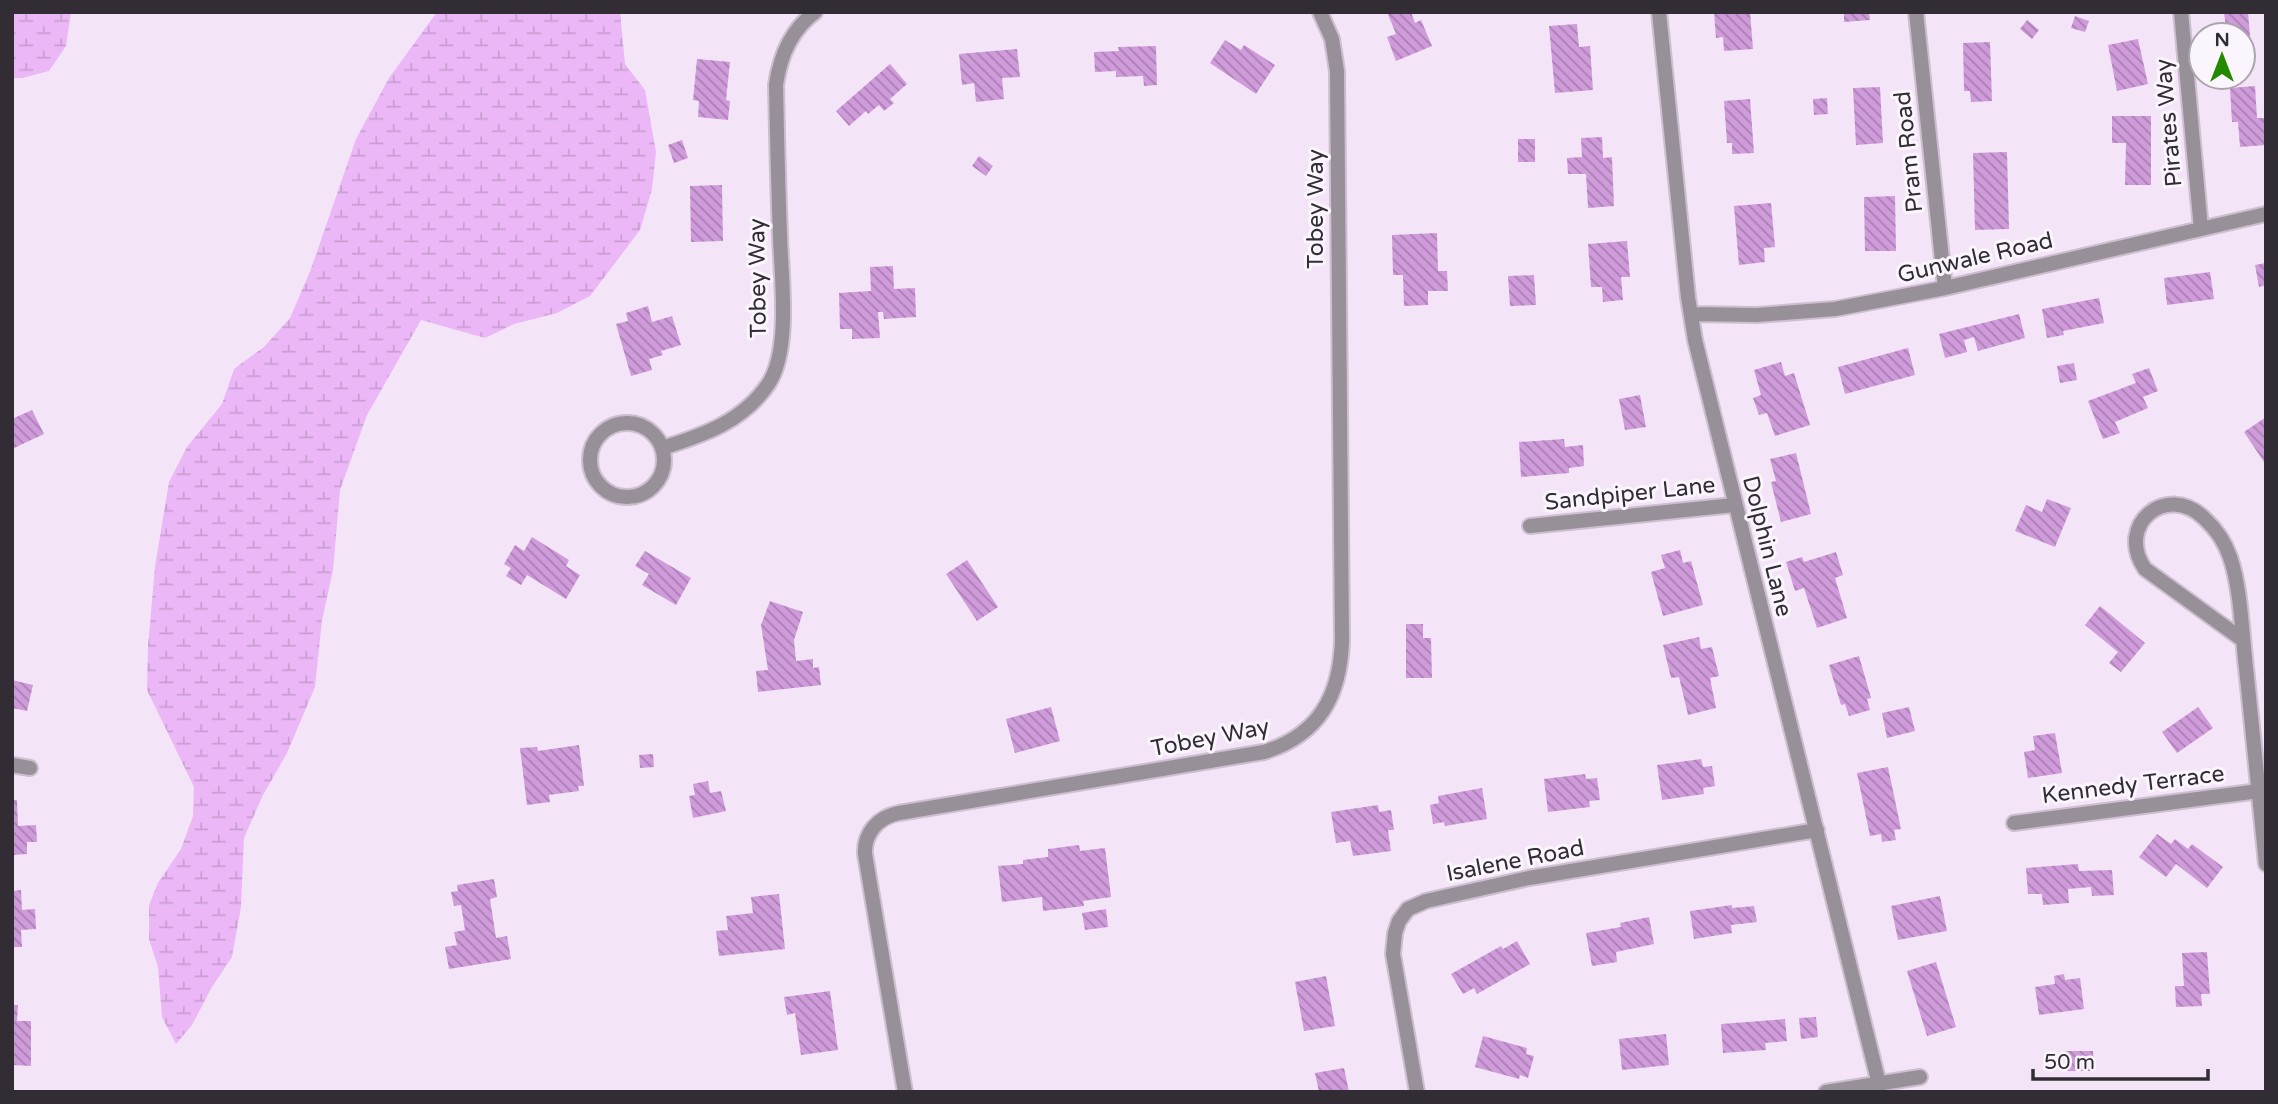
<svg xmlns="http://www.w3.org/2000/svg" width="2278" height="1104" viewBox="0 0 2278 1104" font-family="'Varela Round',sans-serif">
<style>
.wetland{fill:url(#wetland-marsh)}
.building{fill:url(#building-back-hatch)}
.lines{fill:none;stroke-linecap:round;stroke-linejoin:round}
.minor-casing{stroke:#cdbfd0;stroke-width:18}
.minor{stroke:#979099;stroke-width:14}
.labels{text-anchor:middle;stroke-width:6;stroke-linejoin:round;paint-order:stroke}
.street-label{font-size:23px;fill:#322c34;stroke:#fbf5fd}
</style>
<defs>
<pattern id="wetland-marsh" width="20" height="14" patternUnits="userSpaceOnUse" patternTransform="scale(1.75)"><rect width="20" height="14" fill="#ebb7f6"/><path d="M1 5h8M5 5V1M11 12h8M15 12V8" fill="none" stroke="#ca9ed4"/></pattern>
<pattern id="building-back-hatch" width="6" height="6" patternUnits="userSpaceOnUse" patternTransform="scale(1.75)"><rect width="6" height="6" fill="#d09bdb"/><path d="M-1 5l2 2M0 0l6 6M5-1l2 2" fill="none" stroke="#a97fb2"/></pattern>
</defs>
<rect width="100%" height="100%" fill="#f4e4f7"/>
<!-- wetland -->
<path class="wetland" d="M12,12H71L66,46L49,71L22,78H12Z
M437,12H620L625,64L645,90L656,152L652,189L640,230L590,296L557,313L514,324L485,338L421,320L367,415L340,490L333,570L322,620L315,687L287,753L262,797L244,838L241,907L232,957L212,987L192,1025L176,1044L162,1017L158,967L149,939V905L158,883L181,849L193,816L194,787L147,690L148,646L155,567L169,482L187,447L222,404L234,369L264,347L290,318L311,269L356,139L389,78Z"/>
<!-- building -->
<path class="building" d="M1387,12H1411L1415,23L1421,20L1432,46L1396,61L1387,37L1396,34Z
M1714,12H1750L1753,49L1724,51L1723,37L1716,38Z
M1844,12H1869L1870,20L1844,22Z
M2224,12H2248L2250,36L2227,35Z
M2075,16L2089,21L2085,32L2071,28Z
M2027,20L2039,30L2032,39L2020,29Z
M1577,24L1579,47L1590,46L1593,90L1555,93L1549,26Z
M2138,39L2148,84L2117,91L2108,45Z
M1225,40L1241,50L1244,45L1275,65L1256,94L1210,63Z
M1990,42L1992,101L1971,102L1970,91H1964L1963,43Z
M1156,46L1157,85L1144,86L1143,76L1116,77V71L1095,72L1094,52L1119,51L1118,47Z
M1017,49L1020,77L1002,78L1004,99L976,102L974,83L962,85L959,54Z
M697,59L730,62L726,100L730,101L728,120L698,117L699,101L693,100Z
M890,64L907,84L890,99L894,103L884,111L879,105L868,114L866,111L849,126L836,111Z
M2255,86L2257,118H2266V145L2240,147L2238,122H2232L2230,88Z
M1880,87L1883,143L1856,145L1853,88Z
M1827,98L1828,114L1814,115L1813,99Z
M1750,99L1754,153L1732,154V143H1727L1724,101Z
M2112,116H2151V185H2125L2126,143H2112Z
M1602,137L1603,158L1612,157L1614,206L1588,208L1586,174H1568L1567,158L1582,157L1581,138Z
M1518,139H1535V162H1518Z
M682,140L688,158L674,163L668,145Z
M2007,152L2009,229L1975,230L1973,153Z
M979,156L993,166L986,176L972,166Z
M722,185L723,241L691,242L690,186Z
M1895,196L1896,251H1865L1864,197Z
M1771,203L1775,247L1764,248L1765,262L1739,265L1734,206Z
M1437,233L1438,271H1447L1448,291H1428V305L1404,306L1403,275H1393L1392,235Z
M1627,241L1630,277H1621L1623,300L1603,302L1602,287H1591L1588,244Z
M2266,263V285L2259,287L2255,265Z
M893,266L894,289L915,288L916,317L884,319L883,312H878L880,338L852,339V329H840L839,293L871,291L870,267Z
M2210,272L2214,299L2167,305L2164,278Z
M1534,275L1536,305L1510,306L1508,276Z
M2099,298L2104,323L2063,331L2064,335L2047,338L2042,309Z
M648,306L652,322L672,316L681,345L661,351L663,355L649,359L652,370L631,376L616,324L628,321L626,313Z
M2019,314L2025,338L1978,351L1974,337L1964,340L1967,352L1945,358L1939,334Z
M1908,348L1915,375L1845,394L1838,367Z
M1781,362L1785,376L1794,373L1810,425L1775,436L1767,413L1759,415L1753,398L1761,395L1754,370Z
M2074,363L2077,380L2060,383L2057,366Z
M2149,368L2158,391L2143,397L2148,408L2115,422L2120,433L2103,439L2088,401L2136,383L2132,374Z
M1640,395L1646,427L1625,430L1619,399Z
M32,410L44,434L12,449V419Z
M2266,417V465L2244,432Z
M1564,439L1565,447L1583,445L1584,466L1569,468V473L1521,477L1519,442Z
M1796,453L1811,514L1781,522L1771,482L1776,481L1770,459Z
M2047,499L2071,508L2055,547L2015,531L2026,505L2042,512Z
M532,537L569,560L566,566L580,575L566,599L527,575L521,585L506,576L511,568L504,564L515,545L524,551Z
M1680,550L1683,563L1691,561L1703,605L1663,616L1651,572L1665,568L1661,555Z
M645,551L691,578L676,605L642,585L649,574L635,566Z
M1836,552L1843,575L1835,578L1847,618L1817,628L1804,588L1795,591L1786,562L1802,557L1804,562Z
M967,560L998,607L977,621L946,574Z
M770,601L803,612L794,640L796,661L813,659V668L819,667L821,685L758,692L756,671L768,670L761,625Z
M2100,606L2145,643L2121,672L2109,663L2118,652L2085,625Z
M1406,624H1423V638H1431L1432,678H1406Z
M1699,637L1701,649L1712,647L1719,676L1710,678L1716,708L1688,715L1679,677L1671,678L1663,645Z
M1859,656L1871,698L1867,699L1870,710L1849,716L1845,704L1841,705L1829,665Z
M12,680L33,685L27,711L12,708Z
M1051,707L1060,741L1015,753L1006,719Z
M1909,707L1915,731L1887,738L1882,713Z
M2198,707L2213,728L2177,753L2162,732Z
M2055,733L2062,773L2028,778L2024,752L2035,750L2033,736Z
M579,745L584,786H578L579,791L549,795L550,802L527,805L520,748L537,747L538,751Z
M653,754L654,767L640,768L639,755Z
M1701,759L1703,767L1712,766L1715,786L1703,788L1704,794L1662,800L1657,765Z
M1888,767L1901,829L1894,830L1896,840L1882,842L1881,834L1870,836L1857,773Z
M1585,774L1586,779L1597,778L1600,800L1589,801L1590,807L1548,812L1544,779Z
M708,781L710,793L721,791L726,811L693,818L689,796L695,795L693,784Z
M1482,788L1487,819L1445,826L1444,822L1433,824L1430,805L1439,803L1438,796Z
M12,800H17L18,826L36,825L37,842H27V854L12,855Z
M1378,805L1379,812L1391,810L1394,830H1388L1391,851L1353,856L1350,841L1336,843L1331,812Z
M2157,834L2171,844L2175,839L2188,849L2192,844L2223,867L2207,888L2176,864L2166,877L2139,857Z
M1079,845L1080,851L1105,848L1111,897L1083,901L1084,906L1043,911L1042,897L1002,902L998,866L1023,864V860L1048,857V849Z
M2078,864L2079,871L2112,870L2114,895L2092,896L2091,887L2068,889L2069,903L2043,905L2042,894H2028L2026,868Z
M494,879L497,897L490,899L496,938L507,936L511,959L449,969L445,947L457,945L454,932L465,930L461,905L454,906L451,892L458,891L457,885Z
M21,890L22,910L35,909L36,929L21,930L22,947H12V891Z
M779,894L785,949L719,956L716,931L728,930L726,916L753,913L751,897Z
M1940,896L1947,931L1898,940L1891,906Z
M1732,905V908L1754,906L1757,922L1731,925L1732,933L1694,939L1690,911Z
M1106,909L1108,927L1085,930L1082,913Z
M1649,917L1654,944L1616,952L1617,962L1592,966L1586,933L1621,927L1620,923Z
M1517,941L1530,964L1477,994L1474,988L1463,994L1451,974L1501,946L1503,949Z
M2207,952L2210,994H2201L2202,1006L2176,1007L2175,986H2184L2182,953Z
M1936,962L1956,1027L1927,1036L1907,971Z
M2064,974L2065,980L2080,978L2084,1009L2039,1015L2035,987L2055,984L2054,976Z
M1326,976L1335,1026L1304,1031L1295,982Z
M830,991L838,1050L801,1055L795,1013L787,1015L784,997Z
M12,1005H18L17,1021H31V1066L12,1065Z
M1816,1017L1818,1037L1801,1039L1799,1018Z
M1785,1019L1787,1041L1765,1043L1766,1050L1723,1053L1721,1024Z
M1666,1034L1669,1065L1622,1070L1619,1039Z
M1483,1036L1527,1048L1526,1054L1534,1056L1528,1078L1520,1075L1519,1079L1475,1067Z
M2065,1051H2093L2094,1071H2065Z
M1344,1068L1349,1092H1319L1315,1073Z"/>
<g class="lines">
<defs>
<path id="minor" d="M1659,12L1688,297L1695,340L1881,1092
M1916,12L1945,288
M2181,12L2201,229
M1691,314L1757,315L1835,309L1945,288L2266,214
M590 460a37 37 0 1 1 74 0a37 37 0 1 1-74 0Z
M662,448C704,435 744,421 769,383C791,348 781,276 780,235C778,185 777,135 776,85C780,56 791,30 815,12
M1530,526L1734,505
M2243,640L2145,569C2115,525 2166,482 2204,518C2215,528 2225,542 2230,557C2241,588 2242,635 2246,668C2253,733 2259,798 2266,864
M12,765L30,768
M2014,823L2259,791
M905,1092L865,854C864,833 878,817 899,813L1264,752C1319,735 1340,696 1342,641L1337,71L1332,39L1320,12
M1417,1092L1393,954L1395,933L1399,921L1408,909L1426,901L1529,878L1817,830
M1826,1092L1920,1077"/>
</defs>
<!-- minor casing -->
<use href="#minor" class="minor-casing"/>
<!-- minor -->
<use href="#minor" class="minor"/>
</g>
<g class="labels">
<!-- street labels -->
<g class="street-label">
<text transform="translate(2168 123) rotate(-95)" y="8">Pirates Way</text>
<text transform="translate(1908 152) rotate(-96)" y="8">Pram Road</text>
<text transform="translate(1315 209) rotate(-90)" y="8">Tobey Way</text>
<text transform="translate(1975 257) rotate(-13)" y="8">Gunwale Road</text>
<text transform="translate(757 278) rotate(-91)" y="8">Tobey Way</text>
<text transform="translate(1630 493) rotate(-6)" y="8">Sandpiper Lane</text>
<text transform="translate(1768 546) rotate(76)" y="8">Dolphin Lane</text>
<text transform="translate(1210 737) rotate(-11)" y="8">Tobey Way</text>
<text transform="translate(2133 784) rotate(-7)" y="8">Kennedy Terrace</text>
<text transform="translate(1515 860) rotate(-11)" y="8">Isalene Road</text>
</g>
</g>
<!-- border -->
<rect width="2278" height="1104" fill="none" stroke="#322c34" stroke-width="28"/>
<!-- north arrow -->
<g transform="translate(2222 56)"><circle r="33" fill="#fbf5fd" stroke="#aba5ad" stroke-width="2"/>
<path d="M0-5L12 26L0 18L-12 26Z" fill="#238900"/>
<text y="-10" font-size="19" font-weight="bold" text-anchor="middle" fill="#322c34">N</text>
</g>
<!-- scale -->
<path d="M2033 1069v10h175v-10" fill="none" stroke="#322c34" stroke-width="3.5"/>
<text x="2044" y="1069" font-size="21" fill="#322c34" stroke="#fbf5fd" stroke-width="5" paint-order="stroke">50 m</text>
</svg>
